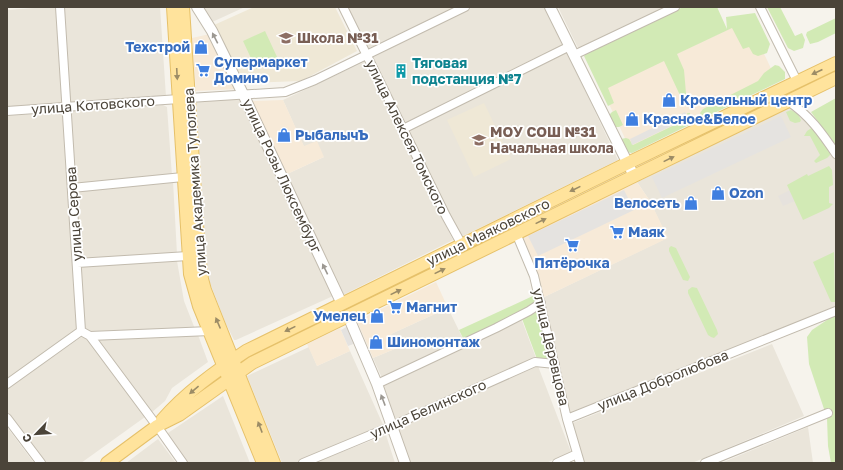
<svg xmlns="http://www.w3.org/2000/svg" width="843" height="470" viewBox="0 0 843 470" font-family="'Golos Text',sans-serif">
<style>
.residential{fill:#eae5da}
.commercial{fill:#f7ead8}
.industrial{fill:#e6e2dd}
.education{fill:#efe8d6}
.green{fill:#d2eab5}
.parking{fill:#e5e3e0}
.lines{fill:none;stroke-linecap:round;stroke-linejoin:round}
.minor-casing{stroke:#c2bbae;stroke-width:10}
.tertiary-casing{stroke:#c2bbae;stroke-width:12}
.primary-casing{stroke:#e6c16a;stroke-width:14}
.minor{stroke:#fff;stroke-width:8}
.tertiary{stroke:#fff;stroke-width:10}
.primary{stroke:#ffe39c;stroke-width:12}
.oneway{fill:#9c9892}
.oneway2{fill:#9c8c66}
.labels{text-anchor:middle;stroke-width:3.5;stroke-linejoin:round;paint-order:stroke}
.education-label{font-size:14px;font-weight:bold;fill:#785e54;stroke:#fff;text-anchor:start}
.shop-label{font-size:14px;font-weight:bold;fill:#366cbe;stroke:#fff;text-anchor:start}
.culture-label{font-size:14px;font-weight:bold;fill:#0d838f;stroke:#fff;text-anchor:start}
.street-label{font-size:14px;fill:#4b4439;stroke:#fff}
</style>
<rect width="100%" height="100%" fill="#f6f3ec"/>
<!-- residential -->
<path class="residential" d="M48,7H57L64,104L7,109V10Z
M64,7H160L166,97L70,104Z
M201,7H245L210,23Z
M346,7H456L367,49Z
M473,7H544L564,48L404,124L371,54Z
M558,7H669L579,50Z
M566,51L618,160L461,237L407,130Z
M364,62L453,240L341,296L285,175L324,157L304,147L283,100Z
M231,98L243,101L333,296L236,340H234L226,324L210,283L207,269L205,250L196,101Z
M794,104L836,154V311L567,419L540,299L667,238L650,201L637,182Z
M163,105L167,107L172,176L75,184L71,111Z
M64,112L77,331L7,380V116Z
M173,181L177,254L80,259L76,190Z
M177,261L184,301L195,329L90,334L85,330L81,266Z
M448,308L464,341L382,378L373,358L397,348L391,334Z
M521,318L536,358L396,419L382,386Z
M198,335L208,362L172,388L165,401L151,413L98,341L102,338H168Z
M83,336L90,341L145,417L81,463H44L7,412V389Z
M772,344L804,416L692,463H584L570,424Z
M309,347L317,366L350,351L384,427L296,463H282L247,376Z
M538,366L571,452L546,463H410L397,427Z
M223,396L250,463H186L165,435Z
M7,427L34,463H7Z
M808,427L813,463H721Z
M386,435L395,463H313Z
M158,439L176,463H126Z"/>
<!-- commercial -->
<path class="commercial" d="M748,20L776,79L630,149L602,89Z
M210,34L237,89L196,91L192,38Z
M283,100L304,146L317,141L324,157L285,175L250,101Z
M637,182L650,201L668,238L540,299L519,239Z
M436,282L448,308L391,334L397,348L373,358L357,321Z
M340,328L350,351L317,366L307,344Z"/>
<!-- industrial -->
<path class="industrial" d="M790,190L795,201L783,206L778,196Z"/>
<!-- education -->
<path class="education" d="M254,7H335L357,51L301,81L244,83L214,25Z
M484,103L511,159L474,177L447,120Z"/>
<!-- green -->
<path class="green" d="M683,7H717L727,29L726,17L755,13L770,44L767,53L758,56L753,54L749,47L743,49L732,28L677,54L684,70L687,105L685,106L664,61L608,88L614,103L608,106L584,56L586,53Z
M767,7H780L795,36L802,33L805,40L803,48L794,51L788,48Z
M836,18V33L818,42L810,44L806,35L807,32Z
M265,31L278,59L256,69L243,41Z
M775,65L779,66L785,72V79L704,118L702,117L700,113L703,109L758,81L764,73Z
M836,98V146L811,112Z
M616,110L623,125L619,127H614L609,115L612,112Z
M791,110L798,114L801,120L800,122L795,123L790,121L786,112Z
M687,113H690L691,120L689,125L632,153L625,152L622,145L621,139L626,138L629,139L633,145L689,118Z
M813,127L818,131L830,152V155L827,158L816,163L814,161L820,155L810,136H804L807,131Z
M829,166L832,170L833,185L829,187V203L833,204L829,208L803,220L787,185L807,174L808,176Z
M671,246L676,248L689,275L690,277L688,281L683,280L669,251V248Z
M834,252L835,302H831L813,262Z
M692,287L697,288L717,330L718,334L714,338L711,337L708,335L688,293V290Z
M535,295L538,302L465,342L459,330Z
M538,306L550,356L546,361L537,359L521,316Z
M836,314V463H831L828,446L827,418L809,364L807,337L812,330Z"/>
<!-- parking -->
<path class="parking" d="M685,112L688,118L632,145L630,139Z
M781,116L791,137L662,198L652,177Z
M624,190L634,210L538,256L528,236Z
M348,326L356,343L348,346L341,330Z"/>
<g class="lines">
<defs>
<path id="minor" d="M343,7L446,216L462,245
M760,7L797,81
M574,55L675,7
M189,98L285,92L315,80L465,7
M788,101C809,115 822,133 836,154
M7,111L179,99
M403,129L570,46
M72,188L183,177
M516,233L534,276L567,419L580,463
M77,263L188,256
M81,331L90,336L157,426L183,463
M90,336L210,331
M7,384L81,331L60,7
M377,384L496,328L529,311L541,303
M7,418L41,463
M567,419L836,311
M303,463L392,426L535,362L555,364
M557,463L577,454
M705,463L828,413"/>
<path id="tertiary" d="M197,7L212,31L243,94L342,304
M550,7L634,176
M348,316L377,384L405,463"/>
<path id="primary" d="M173,7L190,274L199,306L263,463
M183,7L199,255L202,279L205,290L274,463
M162,420C185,393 216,371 246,351L628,163L836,63
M107,463L157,426L179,415L252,363L634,176L836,78"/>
</defs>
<!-- minor casing -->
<use href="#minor" class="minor-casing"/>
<!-- tertiary casing -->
<use href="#tertiary" class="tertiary-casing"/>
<!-- primary casing -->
<use href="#primary" class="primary-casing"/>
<!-- minor -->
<use href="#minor" class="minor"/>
<!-- tertiary -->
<use href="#tertiary" class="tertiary"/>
<!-- primary -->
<use href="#primary" class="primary"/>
</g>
<!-- one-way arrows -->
<defs><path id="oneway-solid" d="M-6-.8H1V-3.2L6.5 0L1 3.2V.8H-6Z"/></defs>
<g class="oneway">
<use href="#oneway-solid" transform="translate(215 38) rotate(-117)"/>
<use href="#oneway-solid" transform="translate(325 269) rotate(-116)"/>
<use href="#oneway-solid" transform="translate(383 400) rotate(-111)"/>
</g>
<g class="oneway2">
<use href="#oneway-solid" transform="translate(817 72) rotate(155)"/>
<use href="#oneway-solid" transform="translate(177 74) rotate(87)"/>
<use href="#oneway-solid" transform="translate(669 159) rotate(-26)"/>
<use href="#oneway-solid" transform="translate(575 189) rotate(154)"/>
<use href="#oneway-solid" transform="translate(541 221) rotate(-26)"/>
<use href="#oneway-solid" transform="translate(440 271) rotate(-26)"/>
<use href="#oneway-solid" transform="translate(396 292) rotate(-26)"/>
<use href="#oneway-solid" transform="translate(218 323) rotate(-113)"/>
<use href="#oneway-solid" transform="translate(290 329) rotate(154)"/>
<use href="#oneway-solid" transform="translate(194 390) rotate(140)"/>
<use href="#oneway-solid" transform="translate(260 427) rotate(-111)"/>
</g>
<!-- icons -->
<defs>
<symbol id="school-bare" viewBox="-9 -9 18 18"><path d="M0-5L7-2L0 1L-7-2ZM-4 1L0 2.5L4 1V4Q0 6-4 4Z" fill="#8d6e63" stroke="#fff" stroke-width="2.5" paint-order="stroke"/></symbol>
<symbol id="shop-bare" viewBox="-9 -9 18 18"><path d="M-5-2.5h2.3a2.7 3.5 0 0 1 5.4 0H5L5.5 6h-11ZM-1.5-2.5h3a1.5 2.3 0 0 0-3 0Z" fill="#3f7fe0" stroke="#fff" stroke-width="2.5" paint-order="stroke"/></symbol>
<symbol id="supermarket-bare" viewBox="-9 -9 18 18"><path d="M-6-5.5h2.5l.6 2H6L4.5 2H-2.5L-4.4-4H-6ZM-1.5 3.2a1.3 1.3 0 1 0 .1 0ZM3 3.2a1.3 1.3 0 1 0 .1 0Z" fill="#3f7fe0" stroke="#fff" stroke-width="2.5" paint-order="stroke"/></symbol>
<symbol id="building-bare" viewBox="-9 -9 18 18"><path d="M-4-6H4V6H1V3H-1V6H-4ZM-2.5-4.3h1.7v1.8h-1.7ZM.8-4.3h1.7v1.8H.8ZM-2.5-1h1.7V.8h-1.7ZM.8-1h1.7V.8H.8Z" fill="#0f9aa8" stroke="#fff" stroke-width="2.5" paint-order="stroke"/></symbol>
</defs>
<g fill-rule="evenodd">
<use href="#school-bare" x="276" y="28" width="20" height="20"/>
<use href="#shop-bare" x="191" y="37" width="20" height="20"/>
<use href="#supermarket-bare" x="193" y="60" width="20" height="20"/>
<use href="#building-bare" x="391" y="61" width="20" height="20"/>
<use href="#shop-bare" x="659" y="90" width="20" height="20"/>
<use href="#shop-bare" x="622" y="109" width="20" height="20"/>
<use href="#shop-bare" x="274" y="125" width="20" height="20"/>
<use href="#school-bare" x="469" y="130" width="20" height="20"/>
<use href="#shop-bare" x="708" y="183" width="20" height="20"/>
<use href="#shop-bare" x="681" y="193" width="20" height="20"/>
<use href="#supermarket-bare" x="607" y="222" width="20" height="20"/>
<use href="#supermarket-bare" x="562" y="235" width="20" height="20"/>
<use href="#supermarket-bare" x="385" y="297" width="20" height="20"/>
<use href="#shop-bare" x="367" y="306" width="20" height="20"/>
<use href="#shop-bare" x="366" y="332" width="20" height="20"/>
</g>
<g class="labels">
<!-- education labels -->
<g class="education-label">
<text x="297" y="43">Школа №31</text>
<text x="490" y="137">МОУ СОШ №31<tspan x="490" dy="16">Начальная школа</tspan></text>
</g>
<!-- shop labels -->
<g class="shop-label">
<text x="190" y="52" text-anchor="end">Техстрой</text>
<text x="214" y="67">Супермаркет<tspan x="214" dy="16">Домино</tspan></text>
<text x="680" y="105">Кровельный центр</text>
<text x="643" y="124">Красное&amp;Белое</text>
<text x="295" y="140">РыбалычЪ</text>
<text x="729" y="198">Ozon</text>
<text x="680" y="208" text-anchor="end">Велосеть</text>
<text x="628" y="237">Маяк</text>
<text x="572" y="268" text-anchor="middle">Пятёрочка</text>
<text x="406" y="312">Магнит</text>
<text x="366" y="321" text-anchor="end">Умелец</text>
<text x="387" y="347">Шиномонтаж</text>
</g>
<!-- culture labels -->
<g class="culture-label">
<text x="412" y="68">Тяговая<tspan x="412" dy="16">подстанция №7</tspan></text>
</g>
<!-- street labels -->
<g class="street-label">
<text transform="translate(93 105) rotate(-4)" y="5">улица Котовского</text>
<text transform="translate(407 137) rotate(64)" y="5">улица Алексея Томского</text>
<text transform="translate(282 176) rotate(65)" y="5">улица Розы Люксембург</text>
<text transform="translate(195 182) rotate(-94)" y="5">улица Академика Туполева</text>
<text transform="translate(74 214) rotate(-94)" y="5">улица Серова</text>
<text transform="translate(488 232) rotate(-26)" y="5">улица Маяковского</text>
<text transform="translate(551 347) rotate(77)" y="5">улица Деревцова</text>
<text transform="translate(663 380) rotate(-22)" y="5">улица Добролюбова</text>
<text transform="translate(428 409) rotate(-24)" y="5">улица Белинского</text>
</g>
</g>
<!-- border -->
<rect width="843" height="470" fill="none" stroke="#4b4439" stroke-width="16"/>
<!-- north arrow -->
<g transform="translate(36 434) rotate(245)" stroke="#ffffff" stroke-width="3" paint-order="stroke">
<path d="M0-3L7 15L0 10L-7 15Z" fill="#4b4439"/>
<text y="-6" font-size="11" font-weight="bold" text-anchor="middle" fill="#4b4439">С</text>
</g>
</svg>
